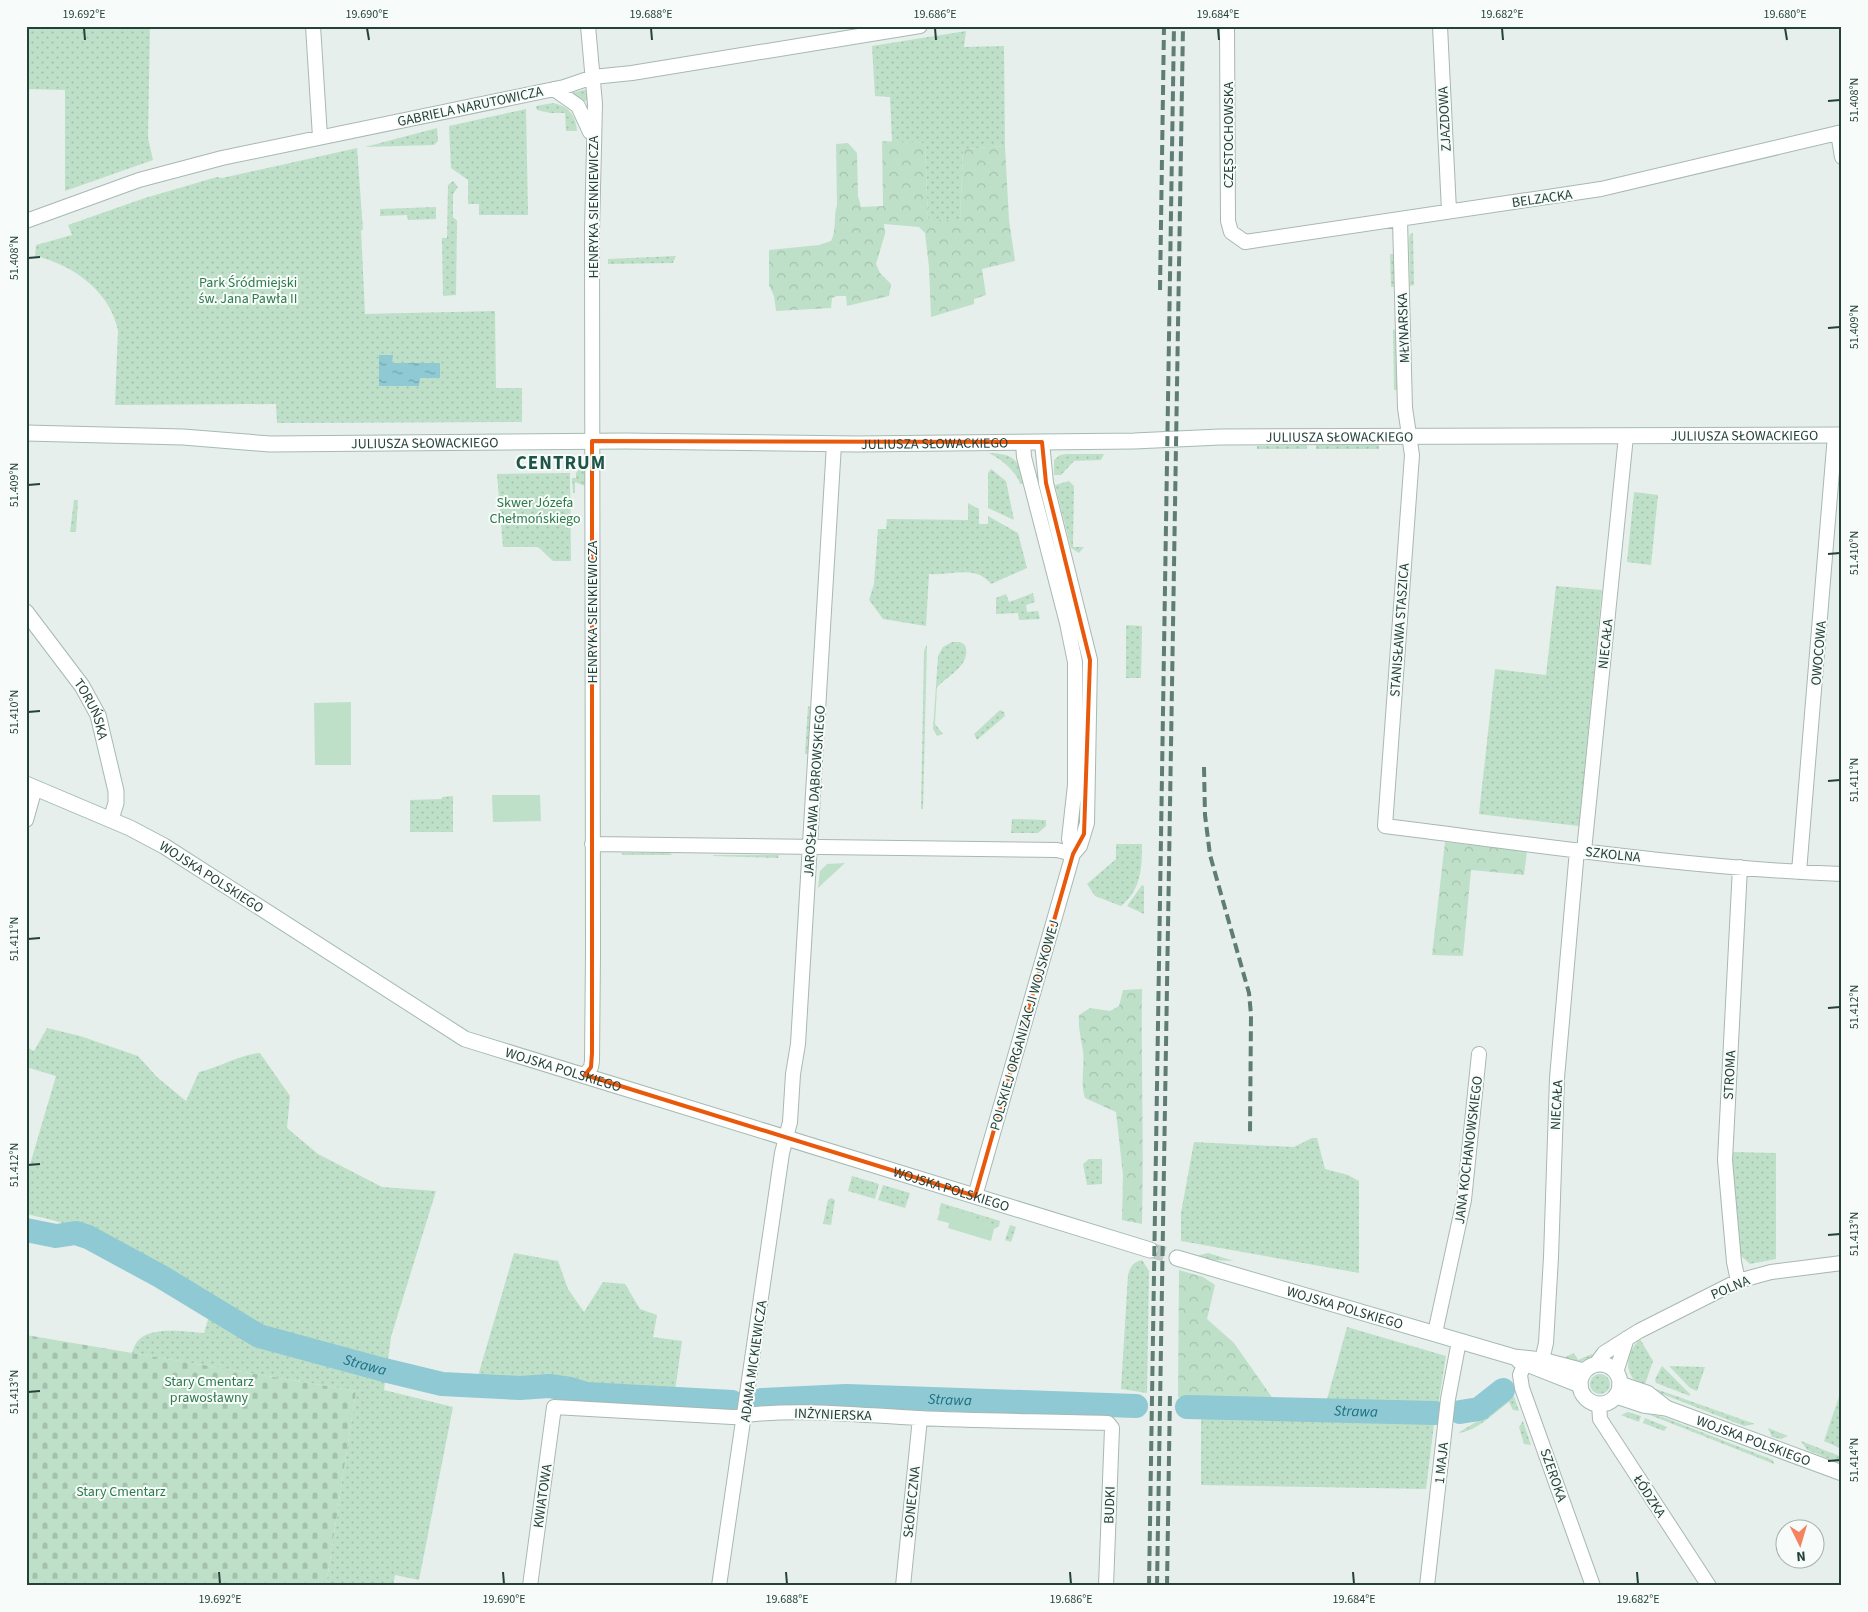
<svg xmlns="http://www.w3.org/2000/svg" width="1868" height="1612" viewBox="0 0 1868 1612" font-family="'Source Sans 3',sans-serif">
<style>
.grass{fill:url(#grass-dots)}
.forest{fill:url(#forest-crowns)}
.cemetery{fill:url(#cemetery-stones)}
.garden{fill:#bfe0c8}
.water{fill:url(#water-ripples)}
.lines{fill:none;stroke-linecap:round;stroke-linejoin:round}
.river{stroke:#8ec9d4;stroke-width:24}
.secondary-tunnel{stroke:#bfccc8;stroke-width:15;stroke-dasharray:15 8;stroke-linecap:butt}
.street-casing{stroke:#a8b8b2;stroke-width:16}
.secondary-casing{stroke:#a4bbb3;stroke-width:17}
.street{stroke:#fff;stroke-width:14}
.secondary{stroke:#fff;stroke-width:15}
.rail{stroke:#5f7d75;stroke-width:4;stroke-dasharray:10 5;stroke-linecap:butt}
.marked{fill:none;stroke:#e8590c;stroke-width:4;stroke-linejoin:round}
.ticks{fill:none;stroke:#24423a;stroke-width:2}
.labels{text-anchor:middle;stroke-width:4;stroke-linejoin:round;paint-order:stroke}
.street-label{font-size:14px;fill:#24423a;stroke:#f7fbf9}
.park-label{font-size:14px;fill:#2d7a4b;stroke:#f7fbf9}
.water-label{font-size:15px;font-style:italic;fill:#1c6f80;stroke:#f7fbf9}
.district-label{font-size:19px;font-weight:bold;letter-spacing:1px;fill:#1f5548;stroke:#f7fbf9}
.neatline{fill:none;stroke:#24423a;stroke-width:2}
.ticks-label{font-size:12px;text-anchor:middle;fill:#24423a}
</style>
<defs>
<pattern id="grass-dots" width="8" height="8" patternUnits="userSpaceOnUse" patternTransform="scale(1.25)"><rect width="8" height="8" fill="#bfe0c8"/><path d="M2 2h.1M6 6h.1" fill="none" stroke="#a4c1ad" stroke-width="1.8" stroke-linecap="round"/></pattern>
<pattern id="forest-crowns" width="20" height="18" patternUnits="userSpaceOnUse" patternTransform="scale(1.25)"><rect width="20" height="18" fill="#bfe0c8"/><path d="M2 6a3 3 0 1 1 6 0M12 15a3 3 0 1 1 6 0" fill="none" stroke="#a4c1ad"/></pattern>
<pattern id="cemetery-stones" width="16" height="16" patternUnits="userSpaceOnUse" patternTransform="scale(1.25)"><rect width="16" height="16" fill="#bfe0c8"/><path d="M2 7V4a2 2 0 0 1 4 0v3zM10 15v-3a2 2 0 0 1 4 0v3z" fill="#a4c1ad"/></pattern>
<pattern id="water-ripples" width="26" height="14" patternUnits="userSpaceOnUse" patternTransform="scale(1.25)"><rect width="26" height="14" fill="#8ec9d4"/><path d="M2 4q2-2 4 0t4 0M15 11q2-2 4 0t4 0" fill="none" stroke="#74a5ad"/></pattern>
</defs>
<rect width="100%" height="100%" fill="#e6efeb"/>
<!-- grass -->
<path class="grass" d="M150,26L148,138L153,160L65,191V90L26,89V27Z
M966,31L964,47L1004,46L1005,146L963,149L960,220H928L925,143L892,142L890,97L875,96L872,46Z
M589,89V101H581L571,93Z
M553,103C569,106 576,116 577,131H566L565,113H550L537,110L536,106Z
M526,109L528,215H479V204H468V180L451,168L449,126Z
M437,128L438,141L434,145L365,147Z
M357,148L363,230H361L365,314L495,311L496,388H522V422L277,423L276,404L115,405L118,330C109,290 73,265 35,256L36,245L72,235L68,225L145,198L217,177L222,178Z
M453,181L458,187L453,194V217L457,221L456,295L443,296L442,238H447L448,185Z
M436,207V219L408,220L407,215L380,216V209Z
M1413,233L1414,285L1410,286L1409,239L1410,234Z
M1390,254H1395L1396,287H1391Z
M676,256L673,263L608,264V259Z
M1393,329L1396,331L1397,390H1394Z
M1307,445V449H1257V446Z
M1316,445H1379V449H1316Z
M989,453C1014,454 1019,459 1024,483L1020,484C1017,472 1001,459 989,453Z
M1067,454H1104L1101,460L1074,461L1061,475H1054V460L1060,455Z
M579,469H585V486L575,482V493H573L572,478H576V473Z
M991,469L1006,481L1014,520L988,508V473Z
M570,473L571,561H553L538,547H503L497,474Z
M1069,481L1074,486L1073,547H1084L1079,553L1071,548L1055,485Z
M1634,492L1658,495L1651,565L1627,562Z
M74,500H78L76,532H70Z
M968,503L979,509V524H988V516L1018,533L1027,568L991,584C976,564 950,576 929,574L926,626L883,619L869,600L874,584L878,529H886L887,519L968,520Z
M1556,586L1602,590L1579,826L1479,814L1495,669L1546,675Z
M1033,593L1035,602L1026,605L1027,612L1038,611L1040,619L1019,620L1018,613L996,614V598L1006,594L1009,602Z
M1126,625L1142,626L1141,678H1126Z
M952,642H960L965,645C972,664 949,675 937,687L935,724L943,734L937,736L933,729L938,656L943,647Z
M927,644L923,809H921L924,651Z
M808,706L812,707L808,754H805Z
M1000,710L1004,712L1005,716L977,740L974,734Z
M453,796V832H410V800L442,799V797Z
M1012,819L1046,820V826L1038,833H1011Z
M1116,844H1142C1142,868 1141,890 1121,906L1095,896L1087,884L1116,859Z
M622,853H669L673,855H622Z
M714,855H779L778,858L713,856Z
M1142,885L1144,886V914L1127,906Z
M47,1028L80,1036L138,1056L157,1077L186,1101L199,1072C221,1067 238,1055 260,1053L290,1096L287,1128L318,1154L382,1187L436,1191L391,1337L384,1390L453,1407L419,1580L395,1575L393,1586H326L356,1391L132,1353C133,1350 135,1344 137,1342C149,1325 187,1332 204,1333L215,1296C152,1259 98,1228 26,1214V1178L56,1076L26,1067V1047L34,1051Z
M1312,1138H1317L1325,1169L1348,1175L1359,1181V1273L1181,1241V1213L1194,1142L1294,1147Z
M1732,1152L1776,1153V1259L1750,1264L1740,1255Z
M1089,1159H1102V1184L1087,1185L1083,1164Z
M852,1176L879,1184L875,1199L848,1191Z
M883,1185L910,1193L905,1208L878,1200Z
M831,1198L835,1200L831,1225L823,1224L828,1200Z
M941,1203L1000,1221L999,1226L994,1229C976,1217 961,1210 939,1211Z
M1010,1225L1016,1227L1011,1242L1005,1240Z
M514,1253L558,1261L568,1289L584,1312L603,1282L625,1284L640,1309L657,1315L653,1337L682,1341L675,1391L478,1376Z
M1208,1253L1234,1261L1211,1260L1196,1256Z
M1142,1260L1149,1271L1147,1393L1121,1389L1128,1275C1130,1267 1133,1262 1142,1260Z
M1347,1327L1446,1356L1438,1406L1326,1403Z
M1640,1339L1653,1361L1644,1387C1623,1377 1624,1354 1640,1339Z
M1574,1353L1578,1360L1592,1354L1594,1356L1580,1362L1561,1359Z
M1662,1366L1690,1394V1396L1656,1383L1655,1379Z
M1669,1366L1705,1367L1697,1391L1690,1388Z
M1590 1384a10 10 0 1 1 20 0a10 10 0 1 1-20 0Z
M1842,1388V1449L1824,1441Z
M1656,1389L1755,1424L1744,1426L1652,1390Z
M1514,1396L1519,1411L1513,1410L1509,1402C1495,1412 1476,1432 1458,1433L1484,1417Z
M1201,1412L1435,1416L1426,1489L1201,1485Z
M1628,1412L1641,1416L1639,1422L1621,1415Z
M1645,1413L1663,1417L1773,1460L1774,1464Z
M1645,1418L1667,1427L1664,1431L1643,1423Z
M1523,1421L1531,1445L1524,1444L1519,1427Z
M1768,1428L1788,1436L1781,1439L1772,1437Z
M1801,1441L1842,1457V1464L1807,1450Z"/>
<!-- forest -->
<path class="forest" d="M882,141L925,143L928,220H960L963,149L1005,146L1009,220L1015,261L982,269L986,295L974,299V304L931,317L929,267L925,233L919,227L884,224L885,234L876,264L880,273L891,284L889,296L847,306L846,296H837L832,298L831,308L776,311L774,296L769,285V250L819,245L831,241C837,230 833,217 837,205L836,144L848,143L857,153L858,196L861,207L883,206Z
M1445,842L1527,851L1524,875L1471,870L1463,956L1432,955Z
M1142,989C1141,1067 1144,1145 1142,1224L1122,1220L1123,1175L1116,1112L1085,1098C1080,1083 1085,1067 1083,1051C1081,1038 1078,1028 1079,1015L1090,1008L1110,1011L1119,1006L1123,990Z
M1179,1270L1203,1277L1215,1285L1207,1319L1234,1343L1276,1403L1178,1397Z"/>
<!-- cemetery -->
<path class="cemetery" d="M26,1335L356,1391L326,1586H26Z"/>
<!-- garden -->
<path class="garden" d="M351,702V765H315L314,703Z
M492,795H540L541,821L493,822Z
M845,863L818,888L820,871L827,864Z
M947,1210C966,1210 979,1219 994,1229L991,1241L948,1228L949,1223L937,1220L940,1211Z"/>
<!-- water -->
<path class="water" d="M379,355H393L392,363H440V378H420L419,386H379Z"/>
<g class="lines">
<!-- river -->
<g class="river">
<path id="s1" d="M26,1230L56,1236L76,1233L88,1237L160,1276L259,1336L384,1370L442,1384L520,1388L549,1386L570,1389L586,1394L732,1402"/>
<path id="s2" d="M762,1400L846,1396L1136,1406"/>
<path id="s3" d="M1187,1407L1435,1413"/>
<path d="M1460,1412L1479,1409L1503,1390"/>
</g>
<!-- secondary-tunnel -->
<path class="secondary-tunnel" d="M1150,1250L1177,1258"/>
<defs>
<path id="street" d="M313,26L320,137
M1227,26L1228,221L1231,232L1245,242L1601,189L1842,132
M1440,26L1449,211
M554,89L578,106L590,132
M1838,133L1842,157
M1400,220L1405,408L1412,455L1385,826C1537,845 1689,868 1842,874
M26,221L139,180L222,158L564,87L593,77L632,73L920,26
M1023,442L1024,457L1067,623L1075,662V785L1069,839L1073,854
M26,820L35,788
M592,844L1057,850L1073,854
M1584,851L1626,436
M1799,872L1835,435
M585,1075L591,1067L592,1061L593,952L592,231L595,104L588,26
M975,1196L1073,854L1080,846L1087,823L1090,660L1046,483L1042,442
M1738,1281L1734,1262L1725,1160L1740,867
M1435,1333L1464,1200L1479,1054
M1542,1360L1546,1343L1551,1257L1557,1078L1577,850
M1596,1364L1604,1353L1639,1331L1738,1281L1771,1272L1842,1263
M1524,1365L1520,1375L1522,1388L1593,1586
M1616,1372L1627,1338
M1599,1404L1600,1419L1709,1586
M530,1586L554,1407L732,1417C794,1407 856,1415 918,1418C981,1421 1045,1421 1108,1423L1112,1428L1106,1586
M719,1586L782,1153L790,1122L793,1074L798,1044L834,444
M903,1586L920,1418
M1427,1586L1448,1399L1459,1341"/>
<g id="secondary">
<path id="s4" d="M26,433L183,437L270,444L625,441L857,444L1134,441L1220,437L1842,435"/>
<path id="s5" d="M26,612L82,686L98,715L116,791V803L111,819"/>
<path id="s6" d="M26,784L130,828L164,846L465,1039L1150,1250"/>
<path id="s7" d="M1177,1258L1514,1357L1542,1360L1584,1371"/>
<path d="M1519,1361L1580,1385"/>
<circle cx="1600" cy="1384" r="20"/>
<path d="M1620,1384L1647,1393L1665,1407"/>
<path id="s8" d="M1616,1396L1643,1405L1666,1408L1842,1473"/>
</g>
</defs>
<!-- street casing -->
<use href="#street" class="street-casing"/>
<!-- secondary casing -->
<use href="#secondary" class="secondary-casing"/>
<!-- street -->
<use href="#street" class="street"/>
<!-- secondary -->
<use href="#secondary" class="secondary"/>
<!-- rail -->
<path class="rail" d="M1160,290L1164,26
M1204,767L1205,815L1210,855L1249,993L1251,1015L1250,1134
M1149,1586L1174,26
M1157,1586L1183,26
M1167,1586L1170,1391"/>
</g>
<!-- marked area -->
<path class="marked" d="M592,441L1042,442L1046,483L1090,660L1084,834L1073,854L975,1196L585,1075L591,1067L592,1053Z"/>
<!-- ticks -->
<path class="ticks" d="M84,28L85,40M367,28L369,40M651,28L652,40M935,28L936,40M1218,28L1219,40M1502,28L1503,40M1785,28L1787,40M1828,101L1840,100M28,258L40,257M1828,328L1840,327M28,485L40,484M1828,554L1840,553M28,712L40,711M1828,781L1840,780M28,939L40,938M1828,1008L1840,1007M28,1165L40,1164M1828,1235L1840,1234M28,1392L40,1391M1828,1461L1840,1460M219,1572L220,1584M503,1572L504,1584M786,1572L787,1584M1070,1572L1071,1584M1353,1572L1354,1584M1637,1572L1638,1584"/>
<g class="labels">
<!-- street labels -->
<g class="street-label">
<text transform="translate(470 106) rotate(-12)" y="5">GABRIELA NARUTOWICZA</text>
<text transform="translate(1444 119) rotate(-93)" y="5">ZJAZDOWA</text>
<text transform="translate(1228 135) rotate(-90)" y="5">CZĘSTOCHOWSKA</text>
<text transform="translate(1542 198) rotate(-8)" y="5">BELZACKA</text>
<text transform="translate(593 207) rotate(-90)" y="5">HENRYKA SIENKIEWICZA</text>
<text transform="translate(1403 328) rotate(-92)" y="5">MŁYNARSKA</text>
<text dy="5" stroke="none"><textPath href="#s4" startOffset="1719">JULIUSZA SŁOWACKIEGO</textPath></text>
<text dy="5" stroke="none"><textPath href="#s4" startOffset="1314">JULIUSZA SŁOWACKIEGO</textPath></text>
<text dy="5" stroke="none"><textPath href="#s4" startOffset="399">JULIUSZA SŁOWACKIEGO</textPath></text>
<text dy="5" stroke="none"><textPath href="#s4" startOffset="909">JULIUSZA SŁOWACKIEGO</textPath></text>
<text transform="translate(592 612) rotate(-90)" y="5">HENRYKA SIENKIEWICZA</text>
<text transform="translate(1399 630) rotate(-86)" y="5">STANISŁAWA STASZICA</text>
<text transform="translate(1605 644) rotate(-84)" y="5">NIECAŁA</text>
<text transform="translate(1818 653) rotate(-85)" y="5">OWOCOWA</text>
<text dy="5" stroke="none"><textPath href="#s5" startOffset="118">TORUŃSKA</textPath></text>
<text transform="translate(814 791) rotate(-86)" y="5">JAROSŁAWA DĄBROWSKIEGO</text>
<text transform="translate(1613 854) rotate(6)" y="5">SZKOLNA</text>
<text dy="5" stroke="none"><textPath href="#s6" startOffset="208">WOJSKA POLSKIEGO</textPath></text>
<text transform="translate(1024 1025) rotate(-74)" y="5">POLSKIEJ ORGANIZACJI WOJSKOWEJ</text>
<text dy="5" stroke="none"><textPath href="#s6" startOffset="612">WOJSKA POLSKIEGO</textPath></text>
<text transform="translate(1729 1075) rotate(-87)" y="5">STROMA</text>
<text transform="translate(1556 1105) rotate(-87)" y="5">NIECAŁA</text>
<text transform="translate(1468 1150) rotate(-83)" y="5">JANA KOCHANOWSKIEGO</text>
<text dy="5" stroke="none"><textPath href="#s6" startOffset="1018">WOJSKA POLSKIEGO</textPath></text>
<text transform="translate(1730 1287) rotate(-23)" y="5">POLNA</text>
<text dy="5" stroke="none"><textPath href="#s7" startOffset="175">WOJSKA POLSKIEGO</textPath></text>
<text transform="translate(753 1361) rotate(-82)" y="5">ADAMA MICKIEWICZA</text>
<text transform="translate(833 1414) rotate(2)" y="5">INŻYNIERSKA</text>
<text dy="5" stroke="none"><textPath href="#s8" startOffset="145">WOJSKA POLSKIEGO</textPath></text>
<text transform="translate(1441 1463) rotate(-84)" y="5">1 MAJA</text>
<text transform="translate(1554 1475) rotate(71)" y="5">SZEROKA</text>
<text transform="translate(542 1496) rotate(-82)" y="5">KWIATOWA</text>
<text transform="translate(1650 1496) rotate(57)" y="5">ŁÓDZKA</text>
<text transform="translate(911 1502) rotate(-84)" y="5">SŁONECZNA</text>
<text transform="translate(1109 1505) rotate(-88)" y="5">BUDKI</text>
</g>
<!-- park labels -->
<g class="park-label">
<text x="248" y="287">Park Śródmiejski<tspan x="248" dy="16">św. Jana Pawła II</tspan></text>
<text x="535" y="507">Skwer Józefa<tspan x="535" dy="16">Chełmońskiego</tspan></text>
<text x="209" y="1386">Stary Cmentarz<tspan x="209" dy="16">prawosławny</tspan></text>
<text x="121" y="1496">Stary Cmentarz</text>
</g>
<!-- water labels -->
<g class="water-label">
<text dy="5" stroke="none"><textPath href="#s1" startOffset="371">Strawa</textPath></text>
<text dy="5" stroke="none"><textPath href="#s2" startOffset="188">Strawa</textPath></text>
<text dy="5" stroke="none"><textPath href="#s3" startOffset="169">Strawa</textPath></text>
</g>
<!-- district labels -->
<g class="district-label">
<text x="561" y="469">CENTRUM</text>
</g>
</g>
<!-- border -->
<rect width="1868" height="1612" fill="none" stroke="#f7fbf9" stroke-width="55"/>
<!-- north arrow -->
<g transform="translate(1800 1544) rotate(175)"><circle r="24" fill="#f7fbf9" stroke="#a3b1ad"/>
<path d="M0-4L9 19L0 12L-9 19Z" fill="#f4845f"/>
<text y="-8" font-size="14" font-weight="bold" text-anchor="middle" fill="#24423a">N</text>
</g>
<rect x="28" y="28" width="1812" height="1556" class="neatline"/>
<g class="ticks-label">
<text x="84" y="18">19.692°E</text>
<text x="367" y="18">19.690°E</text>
<text x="651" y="18">19.688°E</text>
<text x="935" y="18">19.686°E</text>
<text x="1218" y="18">19.684°E</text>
<text x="1502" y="18">19.682°E</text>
<text x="1785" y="18">19.680°E</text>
<text transform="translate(1854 100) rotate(-90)" y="4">51.408°N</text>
<text transform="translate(14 258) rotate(-90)" y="4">51.408°N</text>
<text transform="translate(1854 327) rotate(-90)" y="4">51.409°N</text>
<text transform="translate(14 485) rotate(-90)" y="4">51.409°N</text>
<text transform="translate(1854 553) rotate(-90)" y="4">51.410°N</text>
<text transform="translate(14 712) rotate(-90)" y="4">51.410°N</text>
<text transform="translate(1854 780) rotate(-90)" y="4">51.411°N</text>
<text transform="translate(14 939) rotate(-90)" y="4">51.411°N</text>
<text transform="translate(1854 1007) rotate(-90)" y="4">51.412°N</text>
<text transform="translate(14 1165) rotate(-90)" y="4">51.412°N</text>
<text transform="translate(1854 1234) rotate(-90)" y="4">51.413°N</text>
<text transform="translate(14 1392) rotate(-90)" y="4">51.413°N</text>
<text transform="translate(1854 1460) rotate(-90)" y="4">51.414°N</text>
<text x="220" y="1603">19.692°E</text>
<text x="504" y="1603">19.690°E</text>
<text x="787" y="1603">19.688°E</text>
<text x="1071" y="1603">19.686°E</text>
<text x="1354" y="1603">19.684°E</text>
<text x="1638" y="1603">19.682°E</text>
</g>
</svg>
